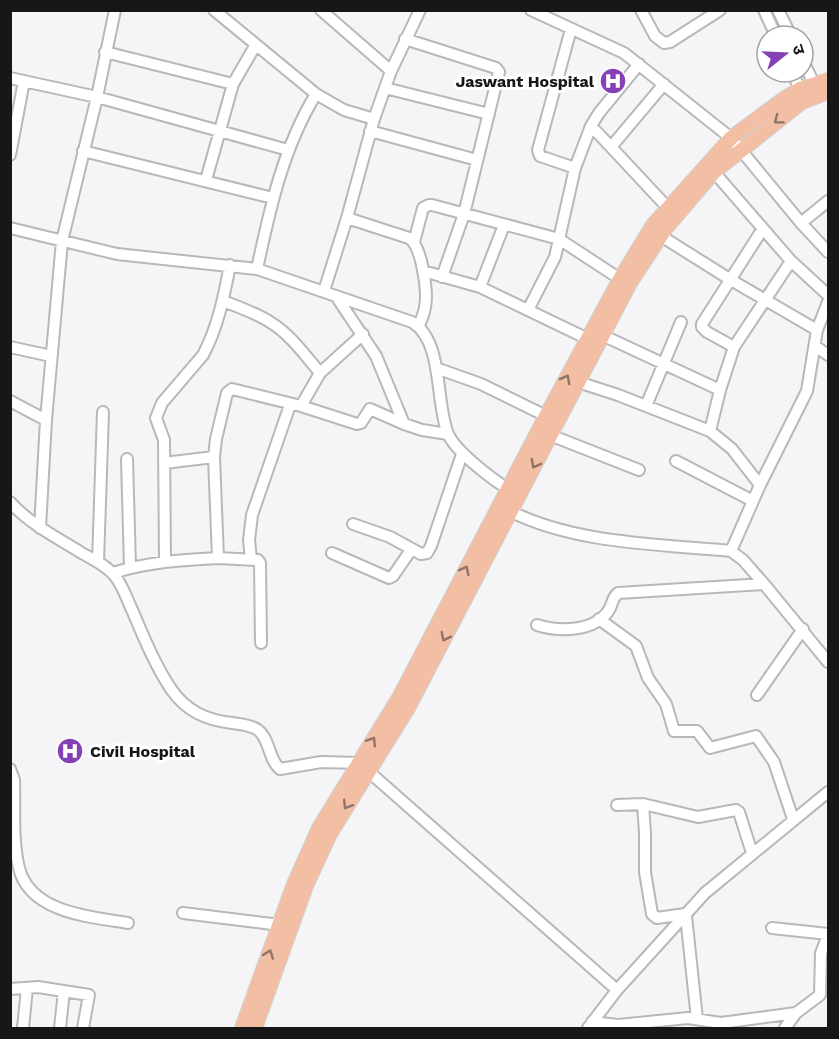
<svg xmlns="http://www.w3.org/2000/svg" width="839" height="1039" viewBox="0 0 839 1039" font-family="'Work Sans','Noto Sans Devanagari',sans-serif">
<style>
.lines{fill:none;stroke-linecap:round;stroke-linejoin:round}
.minor-casing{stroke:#b8b8ba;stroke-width:14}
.major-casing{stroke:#d1d1d1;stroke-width:16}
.minor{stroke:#fff;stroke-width:10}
.major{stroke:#f2bfa5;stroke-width:14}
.oneway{stroke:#8f7366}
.labels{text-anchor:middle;stroke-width:6;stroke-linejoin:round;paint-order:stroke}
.poi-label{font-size:16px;font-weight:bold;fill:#171718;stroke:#fff;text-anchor:end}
</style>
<rect width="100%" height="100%" fill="#f5f4f7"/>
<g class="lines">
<defs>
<path id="minor" d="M214,10L316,94L344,110L374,119
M321,10L391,71
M531,10L624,53L731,138L801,223L828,252
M641,10L655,36L664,43L670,42L720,10
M764,10L776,36
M778,10L791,36
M571,29L538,150L540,156L575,168
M405,39L496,68L499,72L464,214L442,277
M105,52L233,84
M803,61L814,84
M792,72L800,89
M10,78L97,97L288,150
M664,84L611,147L668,208
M385,88L489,114
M591,126L611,147
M370,131L477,160
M83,151L273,198
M10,155L24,81
M714,172L791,261L828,295
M206,180L233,84L255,46
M347,218L409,238C422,246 428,292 425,307C424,314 421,320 419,326
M801,223L828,201
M504,225L480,287L588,339
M10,228L117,254L257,269L412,322C444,341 435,403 448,434C456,452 496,483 514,492
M661,236L731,280L817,330
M414,242L423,208L429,205H432L559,239L620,279
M257,269C270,208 283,148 316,94
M423,271L480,287
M324,291L347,218L374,119L391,71L420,10
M336,296L376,356L404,424L422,430L448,434
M223,301C239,307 256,313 270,322C290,334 305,355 320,373
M528,310L555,257L575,168L591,126L599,113L639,64
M602,335L720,390L710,431
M815,346L828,355
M10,347L51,356
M734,347L707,332L702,327V324L762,230
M436,368L481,384L546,416
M578,382L618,395L710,431L732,449L760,485
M720,390L734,347L791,261
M10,401L46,420
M301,406L320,373L363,334
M646,406L681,322
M550,435L639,470
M214,457L216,439L227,393L232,389L301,406L357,424L361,423L370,409L404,424
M127,459L130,567
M676,461L753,501
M164,463L214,457L218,558L258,560L260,563L261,643
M10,502C30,524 56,537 80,552C92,559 106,565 114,575C123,585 127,600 133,612C144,638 155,665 171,689C186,711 206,720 232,723C240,724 251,725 258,730C270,739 268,759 280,769L321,762L359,763L617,990
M504,508C571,544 657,544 731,551L743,560L764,584L828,662
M353,524L390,537L421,554L427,553L431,546L462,454
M40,528L46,420L62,241L97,97L115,10
M731,551L760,485L807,391L817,330L828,302
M332,553L389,578L393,576L411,550
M251,559L249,540L252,515L290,405
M165,561L164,440L156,418L162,403L203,355C218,327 224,296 230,265
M98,562L103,412
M113,573C147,562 182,560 218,558
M599,619L636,646L648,678L666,704L674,731H697L710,748L756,736L774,762L793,819
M537,625C559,632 595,632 609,610C613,603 612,598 618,593L764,584
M757,695L803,629
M10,769L14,780C15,808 12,840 19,868C30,913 91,917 128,923
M643,804L645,833V872L652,914L657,918L685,914L686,916L697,1019
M617,805L643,804L698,817L736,810L739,812L752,853
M183,913L280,925L286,928
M772,928L828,934
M10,989L38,987L89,995L83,1028
M592,1022L618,1025L688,1018L721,1023L796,1013
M23,1028L27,988
M60,1028L64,991
M588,1028L617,990L705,893L828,792
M785,1028L796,1013L820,995L821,953L828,935"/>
<path id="major" d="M242,1028L294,884L319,828L400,696L546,416L620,279L653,225L731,138L785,98L800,89L828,80
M255,1028L306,886L330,834L408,708L630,283L666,228L714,172L802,102L828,92"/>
</defs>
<!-- minor casing -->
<use href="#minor" class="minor-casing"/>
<!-- major casing -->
<use href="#major" class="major-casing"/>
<!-- minor -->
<use href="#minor" class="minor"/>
<!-- major -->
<use href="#major" class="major"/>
</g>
<!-- one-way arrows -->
<defs><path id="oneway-chevron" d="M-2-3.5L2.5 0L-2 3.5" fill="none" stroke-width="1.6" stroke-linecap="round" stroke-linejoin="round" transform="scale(1.5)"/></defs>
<g class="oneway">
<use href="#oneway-chevron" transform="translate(778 120) rotate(143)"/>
<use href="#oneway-chevron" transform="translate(566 379) rotate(-62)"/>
<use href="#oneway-chevron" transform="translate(535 464) rotate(118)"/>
<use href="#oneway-chevron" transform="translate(465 570) rotate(-63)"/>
<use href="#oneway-chevron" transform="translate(445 637) rotate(117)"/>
<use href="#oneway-chevron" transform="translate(372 741) rotate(-58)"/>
<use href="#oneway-chevron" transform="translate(347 805) rotate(122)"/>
<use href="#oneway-chevron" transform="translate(269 954) rotate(-70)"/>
</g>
<!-- icons -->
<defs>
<symbol id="hospital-disc" viewBox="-11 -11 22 22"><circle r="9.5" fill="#8441b5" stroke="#fff"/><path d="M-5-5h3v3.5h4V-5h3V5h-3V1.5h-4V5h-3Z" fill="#fff"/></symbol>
</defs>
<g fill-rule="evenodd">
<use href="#hospital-disc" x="598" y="66" width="30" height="30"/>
<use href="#hospital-disc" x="55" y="736" width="30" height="30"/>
</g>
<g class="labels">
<!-- poi labels -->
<g class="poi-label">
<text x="594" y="87">Jaswant Hospital</text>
<text x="90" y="757" text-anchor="start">Civil Hospital</text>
</g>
</g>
<!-- border -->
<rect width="839" height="1039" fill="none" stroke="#171718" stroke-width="24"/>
<!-- north arrow -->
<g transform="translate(785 54) rotate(72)"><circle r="28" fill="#ffffff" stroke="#a2a2a3" stroke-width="1.5"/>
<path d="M0-4.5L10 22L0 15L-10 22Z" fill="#8441b5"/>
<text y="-9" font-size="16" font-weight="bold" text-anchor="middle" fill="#171718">उ</text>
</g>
</svg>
